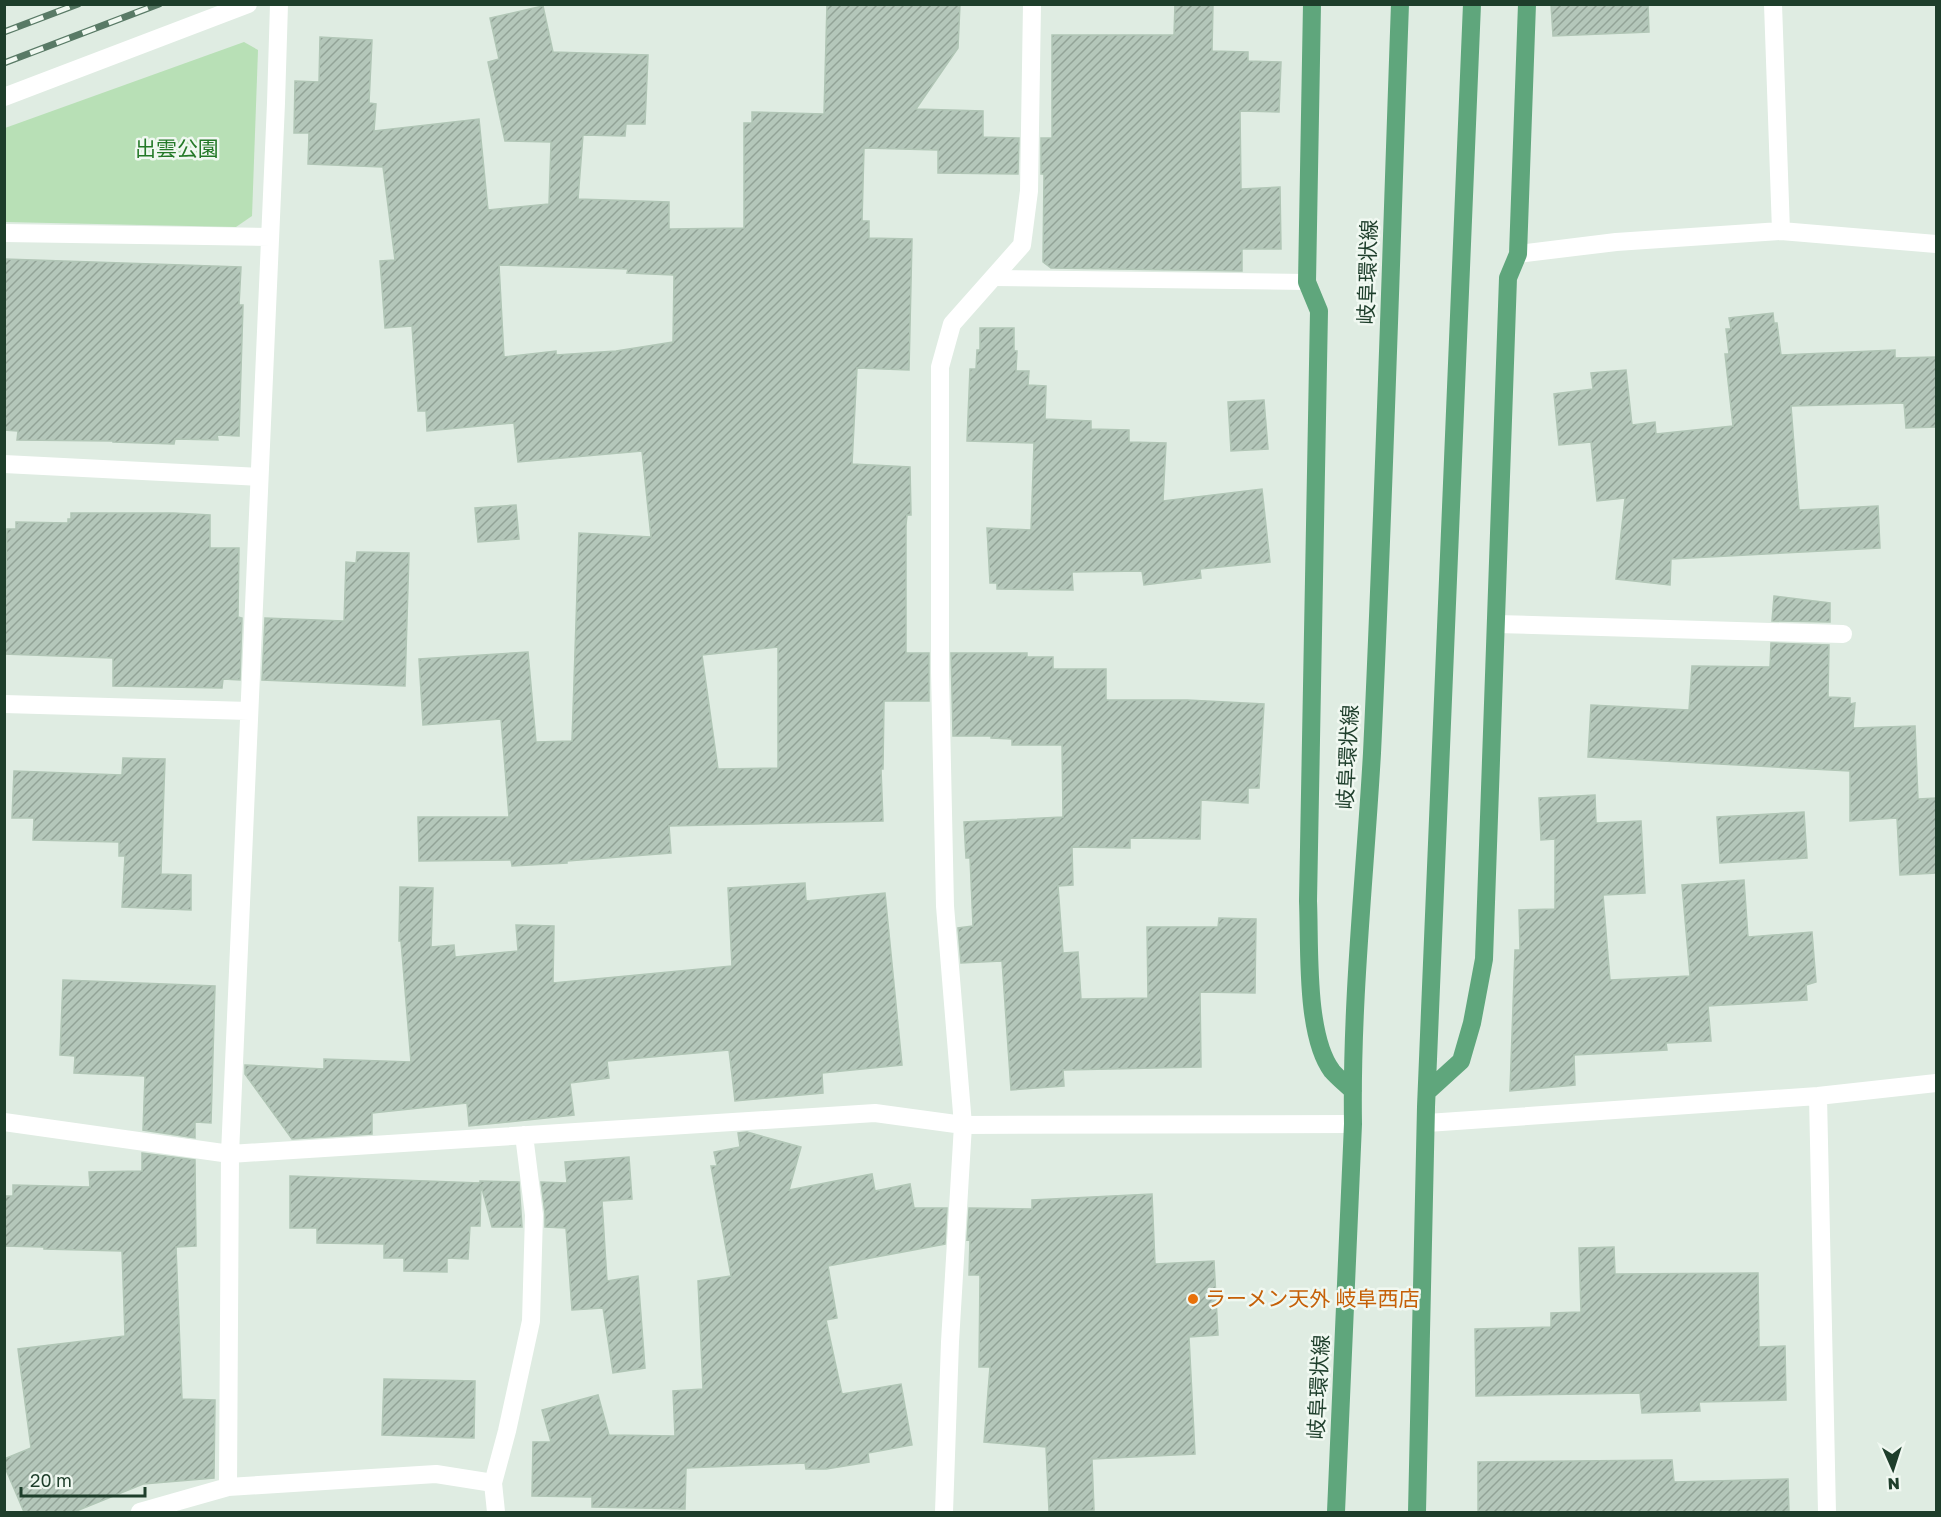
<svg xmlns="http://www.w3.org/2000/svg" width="1941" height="1517" viewBox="0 0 1941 1517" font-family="'Golos Text','Noto Sans JP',sans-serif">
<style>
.green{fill:#b8e0b6}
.building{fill:url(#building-hatch);stroke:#b1c6b6;stroke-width:1.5;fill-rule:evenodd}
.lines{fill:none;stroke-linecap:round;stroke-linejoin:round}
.lane{stroke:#fff;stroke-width:16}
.street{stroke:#fff;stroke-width:18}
.primary{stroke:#5fa67c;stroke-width:18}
.rail-casing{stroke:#597a66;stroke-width:7}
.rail{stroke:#f0f8f1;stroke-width:4.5;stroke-dasharray:14;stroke-linecap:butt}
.food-dot{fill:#e8710a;stroke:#f0f8f1;stroke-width:2}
.labels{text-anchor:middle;stroke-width:5;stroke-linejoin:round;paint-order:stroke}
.park-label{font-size:21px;fill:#247928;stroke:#f0f8f1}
.street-label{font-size:21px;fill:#1e3e2b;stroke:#f0f8f1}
.food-label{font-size:21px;fill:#c56008;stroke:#f0f8f1;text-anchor:start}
</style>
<defs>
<pattern id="building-hatch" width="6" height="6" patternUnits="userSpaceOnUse" patternTransform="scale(1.5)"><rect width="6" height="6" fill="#b4c7ba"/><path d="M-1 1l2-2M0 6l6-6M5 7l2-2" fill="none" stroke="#92a397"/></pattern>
</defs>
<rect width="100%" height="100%" fill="#dfece2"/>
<!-- green -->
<path class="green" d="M244,42L258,50L252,216L236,227L5,222V128Z"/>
<!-- building -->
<path class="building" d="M827,4H960L958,48L916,109L983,111V137L1019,138L1018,174L938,173V150L864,148L862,221H869V238L912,239L909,370L857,368L852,464L910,467L911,515H907L906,525V653H929V701H884L883,769H881L883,821L669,826L671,853L567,861V863L512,866L511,860L419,861L418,817H509L501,719L423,725L419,659L528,652L536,742L572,741L579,533L651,537L642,451L518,462L514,423L427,431L426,411H418L412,326L385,328L380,261L395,260L383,167L308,164L309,133H294L295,81L319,82L320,37L372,40L369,103L376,104L374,131L479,119L488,210L549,204L551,142L505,141L488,62L499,59L490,18L543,6L553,52L648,55L645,124H626L625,136L583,135L578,199L669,202V229L744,228V123H752V112L824,114ZM499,265L628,269L627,273L674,275L673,342L616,351L556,355V351L504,357ZM778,647V768L718,769L702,655Z
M1175,4H1213L1212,51L1248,52V61L1281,62L1279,112L1240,111L1241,189L1280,187L1281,249H1242V271L1051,268L1043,262L1044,174H1041V138H1052V35H1174Z
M1551,4H1648L1649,32L1553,36Z
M4,259L241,267L239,305H243L239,436L217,435L218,440L175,439L174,444L113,442V441L17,440L18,431L4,430Z
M1773,313L1774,323H1777L1781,355L1895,350V358L1936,357V427L1906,428L1904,403L1791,406L1799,510L1878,506L1880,548L1671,559L1670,585L1616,579L1625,498L1597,501L1591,442L1559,445L1554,394L1593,389L1591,373L1626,370L1632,425L1655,422L1656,434L1733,426L1725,354H1729L1726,329H1731L1729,318Z
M980,328H1014V351H1017L1016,371H1029L1028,385L1046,386L1045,419L1091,421V429L1129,430V442L1166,443L1163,501L1262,489L1270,562L1200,569L1201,578L1144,585L1142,571L1072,572L1073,590L997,589V583H990L987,528L1031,530L1034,443L967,441L970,369H976L977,350H980Z
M1264,400L1268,449L1231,451L1228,402Z
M516,505L519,539L478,542L475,508Z
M71,513H173L210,515V548H239L238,617L242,618L240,680L223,679L222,688L113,686V658L4,654L7,529H16V522L68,523V519H71Z
M357,552L409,553L405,686L262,680L265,618L344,621L346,562L356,563Z
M1774,596L1830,603V622L1772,621Z
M1771,643L1829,645L1828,697L1850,698V704L1855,703L1853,728L1915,726L1918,799L1936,798V873L1900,875L1897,818L1850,821V771L1588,757L1591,705L1689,710L1692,666L1770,667Z
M951,653H1027V657H1053V669H1106V700H1187L1264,704L1259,788H1248V803L1201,800L1200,839L1130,838V848L1072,847L1073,885L1058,886L1063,953L1078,952L1081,999L1148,998L1147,927H1218L1219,918L1256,919L1255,993L1200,992L1201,1067L1063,1070L1064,1086L1011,1090L1002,961L961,963L958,928L973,926L970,858H966L964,822L1063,817L1062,745H1012V739L991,738V736H953Z
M123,758L165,759L161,874L191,875V910L122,907L125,856H119V842L33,840L34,818H12L14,771L122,775Z
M1595,795L1596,823L1641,821L1645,893L1603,895L1610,980L1690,976L1682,885L1744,880L1748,937L1812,932L1816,982L1806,985L1807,1000L1708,1006L1711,1041L1666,1043L1667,1050L1574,1055L1575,1085L1510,1091L1515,950H1520L1519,910L1555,909V839L1541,840L1539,798Z
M1804,812L1807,858L1720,863L1717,817Z
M805,883L806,901L885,893L902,1065L822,1073L823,1093L735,1101L729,1050L607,1061L609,1078L570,1083L574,1115L469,1126L467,1103L372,1113V1134L292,1139L245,1074V1065L324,1069V1059L411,1062L401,941H399L400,887L433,888L431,947L454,945L455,957L518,951L516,925L554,926L553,983L732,966L728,888Z
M63,980L215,986L211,1123L195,1122V1138L143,1130L145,1076L74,1073L75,1056L60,1055Z
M747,1132L801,1147L789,1190L872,1174L875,1191L910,1184L914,1208H947L945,1244L828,1266L837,1318L826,1320L842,1394L901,1384L912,1445L868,1453L869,1462L826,1469H806L805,1463L686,1468L685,1509L592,1507V1497L532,1496L533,1442H551L542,1410L598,1395L609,1435L675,1436L673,1391L703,1389L698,1281L731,1276L711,1166H717L714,1152L740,1147L738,1133Z
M142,1153L195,1160L196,1246L176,1247L182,1399L215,1400L214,1478L143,1484L74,1512H24L4,1465V1459L31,1448L18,1349L125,1336L122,1251L44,1249V1247L4,1246V1196H13V1185L90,1187L89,1172L142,1171Z
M629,1157L632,1199L602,1201L607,1281L638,1276L645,1368L613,1373L603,1308L572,1310L566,1228L545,1227V1214L541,1182L567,1183L565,1162Z
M290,1176L480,1183V1181L519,1182L522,1227H492L481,1185L480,1226H470L468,1259L447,1258V1272L404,1271V1258H384V1244L317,1243V1228H290Z
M1152,1194L1155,1264L1214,1261L1218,1335L1189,1337L1195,1454L1092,1459L1094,1510L1049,1511L1046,1447L984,1442L990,1367H979L980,1275H969L970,1239L967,1240L969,1208L1032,1209V1200Z
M1614,1247L1615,1274L1758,1273L1759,1347L1785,1346L1786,1400L1699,1402L1700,1411L1642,1413L1640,1393L1476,1396L1475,1329L1551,1327V1313L1581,1312L1579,1248Z
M384,1379L475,1381L474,1438L382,1435Z
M1672,1460L1674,1482L1788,1479L1789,1512H1478V1462Z"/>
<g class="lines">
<!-- lane -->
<path class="lane" d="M993,278L1307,282"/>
<!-- street -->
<path class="street" d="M1773,4L1781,231
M4,97L248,4
M4,233L270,237
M1518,254L1616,242L1781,231L1936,244
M4,464L259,477
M1496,624L1843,634
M4,704L249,711
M1818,1096L1827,1512
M4,1122L230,1154L875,1113L963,1125L1353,1124
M1427,1123L1818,1096L1936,1083
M228,1487L230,1154L276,103L279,4
M140,1512L228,1487L436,1474L493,1483
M496,1512L493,1483L507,1431L531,1321L534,1215L524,1135
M944,1512L950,1342L963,1125L945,906L940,672V367L952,324L1022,245L1029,191L1032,4"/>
<!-- primary -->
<path class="primary" d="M1312,4L1307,282L1319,311L1308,901C1310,946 1305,1035 1332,1071C1338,1078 1346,1084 1353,1091
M1428,1091L1461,1061L1472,1023L1484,959L1508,278L1518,254L1527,4
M1336,1512L1353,1124C1351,1000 1365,876 1372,753C1384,503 1391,254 1400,4
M1417,1512L1426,1107L1472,4"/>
<defs>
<path id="rail" d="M4,32L78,4
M4,63L159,4"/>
</defs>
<!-- rail casing -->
<use href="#rail" class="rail-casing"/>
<!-- rail -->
<use href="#rail" class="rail"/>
</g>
<!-- markers -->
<circle class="food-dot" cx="1193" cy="1299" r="6"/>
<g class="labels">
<!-- park labels -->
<g class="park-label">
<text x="177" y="156">出雲公園</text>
</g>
<!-- street labels -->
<g class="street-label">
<text transform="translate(1368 272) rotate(-88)" y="7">岐阜環状線</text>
<text transform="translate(1348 757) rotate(-87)" y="7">岐阜環状線</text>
<text transform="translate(1319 1387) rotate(-87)" y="7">岐阜環状線</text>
</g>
<!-- food labels -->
<g class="food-label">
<text x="1205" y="1306">ラーメン天外 岐阜西店</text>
</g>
</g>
<!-- border -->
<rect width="1941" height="1517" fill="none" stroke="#1e3e2b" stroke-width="12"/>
<!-- north arrow -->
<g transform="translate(1893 1469) rotate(177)" stroke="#f0f8f1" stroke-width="4.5" paint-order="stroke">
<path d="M0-4.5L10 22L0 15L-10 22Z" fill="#1e3e2b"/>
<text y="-9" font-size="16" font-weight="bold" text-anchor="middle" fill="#1e3e2b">N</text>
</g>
<!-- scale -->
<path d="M21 1487v9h124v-9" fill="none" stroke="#1e3e2b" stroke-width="3"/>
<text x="30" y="1487" font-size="18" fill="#1e3e2b" stroke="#f0f8f1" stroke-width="4.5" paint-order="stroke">20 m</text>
</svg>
